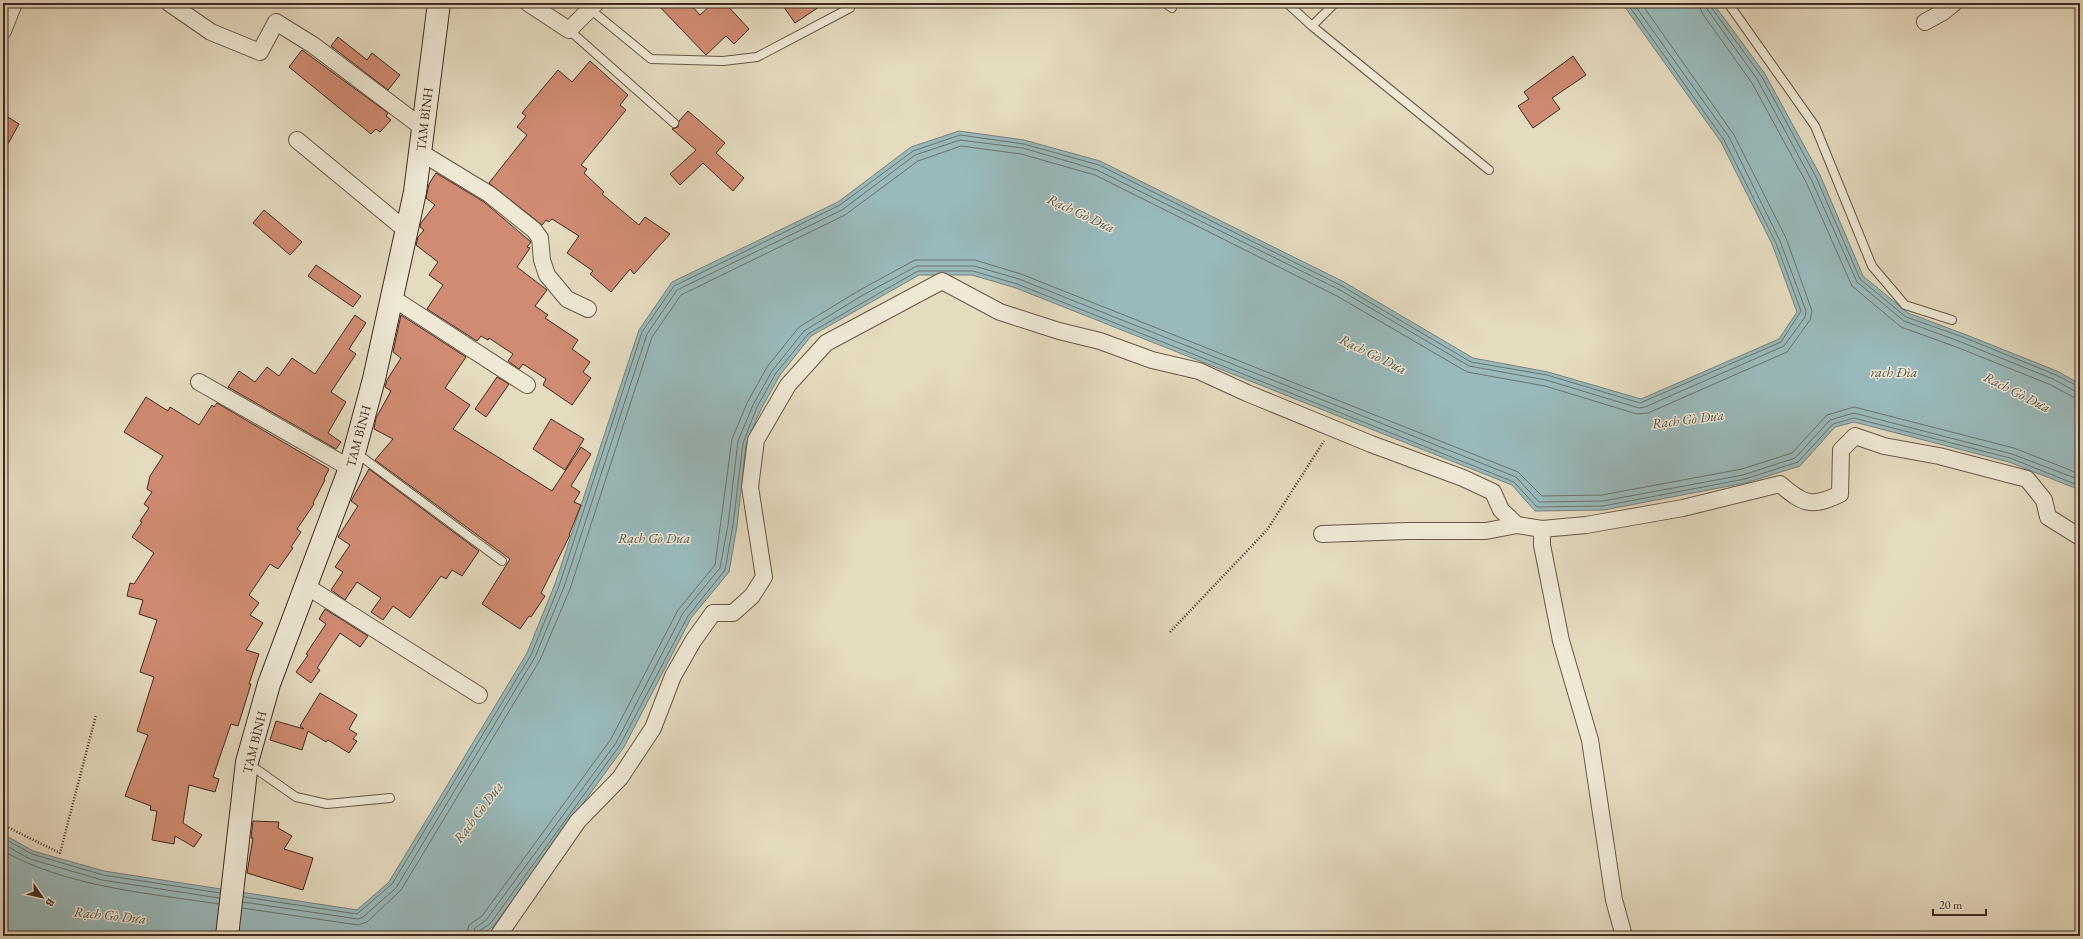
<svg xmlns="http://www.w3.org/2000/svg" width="2083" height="939" viewBox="0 0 2083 939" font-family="'EB Garamond',serif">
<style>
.water{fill:#99b9bb;stroke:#75807d}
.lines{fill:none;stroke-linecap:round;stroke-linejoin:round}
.shore{stroke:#6c726e;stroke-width:1}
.building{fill:#d08b72;stroke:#402b20}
.lane-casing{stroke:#695748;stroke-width:10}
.street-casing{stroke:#695748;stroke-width:18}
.secondary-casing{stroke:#402b20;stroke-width:24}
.path{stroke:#402b20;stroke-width:2.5;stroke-dasharray:1 2;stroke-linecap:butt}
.lane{stroke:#eee8d5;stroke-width:8}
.street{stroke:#eee8d5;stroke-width:16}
.secondary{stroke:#eee8d5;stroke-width:22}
.labels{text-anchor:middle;stroke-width:3;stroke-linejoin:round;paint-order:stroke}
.street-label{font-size:13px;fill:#402b20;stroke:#eee8d5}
.water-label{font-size:14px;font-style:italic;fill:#564e47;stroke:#eee8d5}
</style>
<rect width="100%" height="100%" fill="#e5dbbf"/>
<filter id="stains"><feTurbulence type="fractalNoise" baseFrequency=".005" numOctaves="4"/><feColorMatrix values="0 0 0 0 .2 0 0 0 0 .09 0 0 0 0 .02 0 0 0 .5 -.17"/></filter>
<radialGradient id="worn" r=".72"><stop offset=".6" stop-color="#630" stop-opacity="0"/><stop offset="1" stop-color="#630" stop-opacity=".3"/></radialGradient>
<!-- water -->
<path class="water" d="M1622,3H1713L1765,74L1820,175L1863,276L1908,313L1964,334L2057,371L2080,384V490L2009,462L1854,422L1835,427L1800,466L1745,483L1604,510L1535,511L1512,485L1016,288L972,275H919L811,336L780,375L761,409L746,444L737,526L729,572L691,618L624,747L493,927L479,936H3V834L33,851L104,871L357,910L389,882L527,653L555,584L639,330L672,282L838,202L911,147L959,131L1024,140L1100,161L1344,282L1473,358L1548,372L1641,399L1779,339L1797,312L1772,244L1721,142Z"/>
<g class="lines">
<!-- shore -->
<path class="shore" d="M1699,3L1702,13L1752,83L1806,182L1852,286L1901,327L1959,348L2051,385L2073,397L2080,398
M1705,3L1707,9L1757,79L1811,179L1857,282L1904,321L1961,342L2053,379L2075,391L2080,392
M1710,3L1711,7L1762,77L1816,177L1860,279L1906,317L1963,337L2056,375L2080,387
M3,838L32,854L103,875L220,893
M3,844L30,859L102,880L219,898
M3,851C68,887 146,893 219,904
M244,897L357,914L392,884L531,655L559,586L642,332L674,286L840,205L913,151L960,135L1024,144L1099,165L1342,286L1471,362L1547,375L1640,403L1781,342L1801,311L1776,243L1724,140L1627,3
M243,902L358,919L363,917L396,888L535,657L564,587L647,334L677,290L842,210L915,155L960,140L1023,148L1097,170L1340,290L1469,366L1546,380L1639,408L1645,407L1784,346L1805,317L1806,311L1780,241L1729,137L1633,3
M242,908L358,925L367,922L401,890L540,660L570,589L652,337L681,295L845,215L918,161L961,146L1021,154L1095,175L1337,296L1467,372L1545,386L1637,414L1648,413L1787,352L1810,320L1812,311L1786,238L1734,135L1641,3
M466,936L469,925L482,916L611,739L678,610L715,565L732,439L747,403L767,367L799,327L860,290L915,260H975L1021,274L1518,472L1542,496L1602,495L1742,469L1792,453L1827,415L1854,407L2014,448L2080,474
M472,936L475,928L486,920L616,743L683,613L720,568L728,525L738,441L753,405L772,371L804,331L863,295L917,266H974L1019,279L1516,477L1539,502L1603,501L1743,475L1795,458L1830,420L1854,413L2012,454L2080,480
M477,936L479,931L490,924L620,745L688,616L725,570L733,525L743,443L757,407L776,373L808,334L918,271H973L1017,284L1514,482L1537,507L1603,506L1745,479L1798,462L1833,424L1854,418L2010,458L2080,486"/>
</g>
<!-- building -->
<path class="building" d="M656,3H689L700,15L713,3H725L749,29L734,44L726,36L706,55Z
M781,3H825L795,23Z
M338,37L367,60L372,53L400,75L388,90L331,46Z
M302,50L388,113L386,116L391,120L380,132L376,129L371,134L289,67Z
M1573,56L1586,75L1552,98L1560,109L1533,128L1518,106L1529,99L1524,92Z
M590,61L628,95L620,105L626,110L581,165L587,169L584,173L604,192L602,194L639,225L645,217L670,234L634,274L630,269L611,292L590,274L593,271L567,253L579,236L552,219L549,222L546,220L542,225L489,183L527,135L517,127L526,116L522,113L558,70L572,82Z
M688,111L725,143L716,153L744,178L733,191L703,163L680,185L670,174L696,150L672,129L678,127L679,121Z
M3,114L19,124L3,153Z
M436,173L484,202L531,242L527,247L530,248L517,267L547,290L535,306L548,315L545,318L578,340L572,349L590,362L583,372L591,378L572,405L543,385L546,379L523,364L519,369L508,361L513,354L489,338L488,340L481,336L477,341L427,309L443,285L429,275L438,262L416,245L418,237L424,230L420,227L421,223L435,205L426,198L429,184Z
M264,210L302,242L290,255L253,223Z
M316,265L361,296L353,307L308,276Z
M355,315L366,323L349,349L356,354L331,392L346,402L328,433L341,442L336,449L228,387L239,371L255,382L267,367L279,376L292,358L315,374Z
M401,315L466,357L445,388L470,405L453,429L552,491L581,447L591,454L571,486L580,492L574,502L581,505L569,535H570L541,593L545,596L531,617L529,616L520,629L482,604L510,559L375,460L393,439L374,429L376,418L391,391L385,387L387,380L401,358L393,352Z
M497,377L509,384L486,417L475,409Z
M146,397L168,411L170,407L199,425L212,405L214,407L217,403L329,469L324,479L325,480L313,503L314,504L297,529L301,532L291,547L293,548L278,569L270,564L249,595L259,603L250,615L263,623L246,650L259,654L249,684H251L238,726L231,724L213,777L219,779L215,792L189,785L183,823L202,835L194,847L175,836L174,844L152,840L157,811L150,810L151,806L125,796L148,735L137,731L154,677L140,672L157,620L139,614L143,600L127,596L130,583L134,584L154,553L132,537L142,522L140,521L149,508L144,504L152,492L147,489L150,476L163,456L124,432Z
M551,419L584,439L565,470L533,449Z
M369,469L479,551L462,576L452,570L446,579L441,576L410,618L393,606L383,620L371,612L381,598L357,582L345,600L331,590L343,572L335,567L350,545L338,537L358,506L351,501Z
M325,609L368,636L360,647L340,633L317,668L320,670L311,683L296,672L308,655L306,654L326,624L319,619Z
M320,693L357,715L349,729L357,734L353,739L357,741L349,753L328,740L326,742L308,731L302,750L270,740L276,721L304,729L300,726Z
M253,821L279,822L278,828L292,836L284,849L313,858L303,890L247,873L253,838H251Z"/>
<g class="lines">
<defs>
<path id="lane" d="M1165,3L1172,8
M1287,3L1312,26L1489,170
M1728,3L1815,126L1872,266L1905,305L1952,320
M590,9L651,59L723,61L757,57L850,8
M1312,26L1335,3
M569,30L674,123
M355,452L502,561
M249,764L296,797L327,804L390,798"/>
<path id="street" d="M169,3L211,32L260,52L276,22L313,45L423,128
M528,3L569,30L596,3
M1925,22L1943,12L1954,3
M3,31L14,3
M297,140L407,231
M420,152L489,194L534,230L540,238L542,260L547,275L567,299L588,309
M391,297L527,385
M199,382L350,468
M1322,534L1408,531H1486L1517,525
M306,586L479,695
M498,936L578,821L620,778L653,728L673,676L693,641L713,613H733L752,596L764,577L750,487L756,440L788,385L826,343L942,281L1000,312L1059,331L1100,341L1152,360L1199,371L1247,393L1371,444L1463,478L1493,492L1501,510L1517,525L1542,529
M1624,936L1614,900L1590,740L1561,641L1542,545V529L1586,525L1683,508L1780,484C1803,504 1812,508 1840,494L1841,450L1855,436L1884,446L1939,456L2027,479L2044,500L2048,517L2080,537"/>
<path id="secondary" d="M227,936L247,762L269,684L350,468L374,379L415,192L439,3"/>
</defs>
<!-- lane casing -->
<use href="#lane" class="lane-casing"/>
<!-- street casing -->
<use href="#street" class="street-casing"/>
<!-- secondary casing -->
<use href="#secondary" class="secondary-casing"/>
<!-- path -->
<path class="path" d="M1170,632L1267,530L1324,441
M3,825L60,853L96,715"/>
<!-- lane -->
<use href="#lane" class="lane"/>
<!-- street -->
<use href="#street" class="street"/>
<!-- secondary -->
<use href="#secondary" class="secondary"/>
</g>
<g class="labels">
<!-- street labels -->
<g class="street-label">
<text transform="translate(424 119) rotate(-83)" y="5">TAM BÌNH</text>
<text transform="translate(358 436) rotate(-75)" y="5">TAM BÌNH</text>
<text transform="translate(254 742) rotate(-76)" y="5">TAM BÌNH</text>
</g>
<!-- water labels -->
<g class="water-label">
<text transform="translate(1081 213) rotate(25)" y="5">Rạch Gò Dưa</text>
<text transform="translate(1373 354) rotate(26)" y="5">Rạch Gò Dưa</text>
<text x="1894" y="377">rạch Đìa</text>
<text transform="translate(2017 392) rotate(27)" y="5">Rạch Gò Dưa</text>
<text transform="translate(1688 419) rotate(-7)" y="5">Rạch Gò Dưa</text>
<text x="654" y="543">Rạch Gò Dưa</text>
<text transform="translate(478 812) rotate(-53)" y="5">Rạch Gò Dưa</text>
<text transform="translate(110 915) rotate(6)" y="5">Rạch Gò Dưa</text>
</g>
</g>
<!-- margin -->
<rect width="2083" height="939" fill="none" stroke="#e5dbbf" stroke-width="16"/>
<rect x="4" y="4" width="2075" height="931" fill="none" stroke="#402b20" stroke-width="2"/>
<rect x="8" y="8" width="2067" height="923" fill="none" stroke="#402b20"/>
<!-- north arrow -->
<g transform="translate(42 897) rotate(124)" stroke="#eee8d5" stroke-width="3" paint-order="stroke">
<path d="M0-3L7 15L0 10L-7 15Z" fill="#402b20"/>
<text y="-6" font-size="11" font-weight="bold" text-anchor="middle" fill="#402b20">B</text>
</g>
<!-- scale -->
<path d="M1933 909v6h53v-6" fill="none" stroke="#402b20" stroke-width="2"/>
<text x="1939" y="909" font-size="12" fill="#402b20" stroke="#eee8d5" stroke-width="3" paint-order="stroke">20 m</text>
<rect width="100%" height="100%" filter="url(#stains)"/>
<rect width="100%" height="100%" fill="url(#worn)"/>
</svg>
